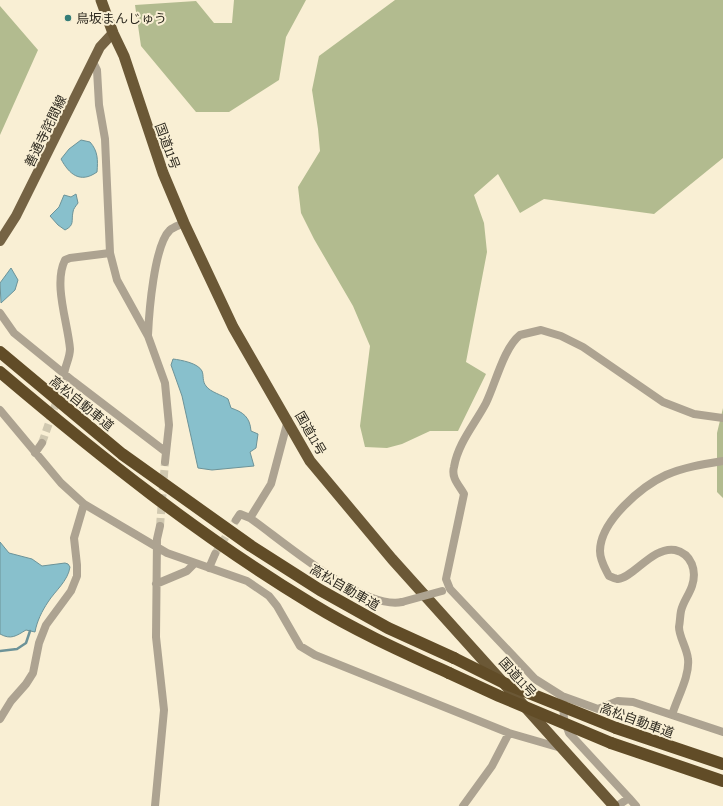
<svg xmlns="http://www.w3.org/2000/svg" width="723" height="806" viewBox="0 0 723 806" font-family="'Sofia Sans Condensed','Noto Sans JP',sans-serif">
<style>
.forest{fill:#b2bb8f}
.water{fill:#88c0cc;stroke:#6d9398}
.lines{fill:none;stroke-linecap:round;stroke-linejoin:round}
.stream{stroke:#6d9398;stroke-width:2.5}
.minor-tunnel{stroke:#d0c8b0;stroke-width:8;stroke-dasharray:8 4;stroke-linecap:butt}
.minor{stroke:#ada391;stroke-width:8}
.primary{stroke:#756344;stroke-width:10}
.trunk{stroke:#6b5836;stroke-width:11}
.motorway{stroke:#614c27;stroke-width:12}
.minor-bridge{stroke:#ada391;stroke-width:8}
.motorway-bridge{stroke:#614c27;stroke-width:12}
.poi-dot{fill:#357d78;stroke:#f9efd4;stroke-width:1.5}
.labels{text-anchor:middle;stroke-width:4;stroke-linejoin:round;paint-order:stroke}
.poi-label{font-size:13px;fill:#2e2a20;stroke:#f9efd4;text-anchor:start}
.street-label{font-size:13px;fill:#2e2a20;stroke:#f9efd4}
</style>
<rect width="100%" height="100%" fill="#f9efd4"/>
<!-- forest -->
<path class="forest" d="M234,0H306L286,37L279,80L229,112H196L141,46L135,5L196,1L214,23H232Z
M395,0H723V158L654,214L544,199L520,213L498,174L474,195L484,223L487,252L466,362L486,374L458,431H430L402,444L387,448L365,447L360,426L370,346L353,306L314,239L301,213L298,187L320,151L318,129L312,90L319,56Z
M0,6L38,50L0,135Z
M723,408V498L717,492V433Z"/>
<!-- water -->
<path class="water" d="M81,140L90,142C98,151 98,160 97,172C80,184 69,174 61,159L69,149Z
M76,194L78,203C76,206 73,209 73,212C71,221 75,225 65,230L58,225L50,216L59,207L64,195L71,197Z
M11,268L18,280L15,290L1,303L0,283Z
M173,359C181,360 198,363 202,371C204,376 202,381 206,386C210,392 222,395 228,399L231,408C243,412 250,417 251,431L258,434L256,448L250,452L254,466L212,470L198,468L182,396L171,365Z
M0,542L9,553L32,559L42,566L65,563L68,564L70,567C68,581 55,591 48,602C42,611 37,621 35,632L26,630C16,636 11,640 0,634Z"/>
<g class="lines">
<!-- stream -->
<path class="stream" d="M0,651L17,649L26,643L30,631"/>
<!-- minor-tunnel -->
<path class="minor-tunnel" d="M42,443L64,380
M160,526L165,462
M215,554L236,520"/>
<!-- minor -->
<path class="minor" d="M93,62L97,70L99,105L105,139L110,253L117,280L148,336L165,383L169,425L165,462
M0,313L14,333L73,381L166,452
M148,335C149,313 154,245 170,230C173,227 180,225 184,223
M64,376C64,367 70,359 70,349C68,323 53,284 65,260L70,258L110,253
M0,410L61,483L84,504L167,553L247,581L269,596L277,606L300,646L315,655L509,733L561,748
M723,418L694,414L663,402L583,347L561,336L541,330L520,335C504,347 495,385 486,403C475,424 458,443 454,467C451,478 459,485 464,494L446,579L450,589L535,679L562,696L598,709L618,701L633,702L723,732
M35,453L42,443
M250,518L271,484L288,420
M236,520L240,514L250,518C284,542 362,610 402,602
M209,568L215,554
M156,584L187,571L194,564
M563,703L564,719L569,733L629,798
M672,715C677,698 690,676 688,659C687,648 679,637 679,627C680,622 680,616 681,611C683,602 689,595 692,586C697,571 692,554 675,550C653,546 633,578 618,579C616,579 612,577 609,576C605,568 600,561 600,551C600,521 642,486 666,475C684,467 704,464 723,461
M0,719L11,701L26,684L33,673L39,643L46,625L71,591L77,576V565L74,538L84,504
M155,806L164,710L156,637L157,539L160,526
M463,806L492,766L509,733
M617,806L629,798L636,806"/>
<!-- primary -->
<path class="primary" d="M0,241L16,216L100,47L113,33"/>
<!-- trunk -->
<path class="trunk" d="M101,0L113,33L124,56L163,173L184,223L233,327L310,461L392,559L614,806"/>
<!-- motorway -->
<path class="motorway" d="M0,352L122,454L251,546L320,590L388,628L454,658
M0,372C99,456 201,537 312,604C356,631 403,652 449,673
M616,728L723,764
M611,743L723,781"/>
<!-- minor-bridge -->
<path class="minor-bridge" d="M402,602L442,591"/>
<!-- motorway-bridge -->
<path class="motorway-bridge" d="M454,658L504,683L616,728
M449,673L499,696L611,743"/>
</g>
<!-- markers -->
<circle class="poi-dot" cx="68" cy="18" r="4"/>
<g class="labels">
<!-- poi labels -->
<g class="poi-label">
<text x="76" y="23">鳥坂まんじゅう</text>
</g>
<!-- street labels -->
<g class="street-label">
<text transform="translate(45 131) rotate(-64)" y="5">善通寺詫間線</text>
<text transform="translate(168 146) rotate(70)" y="5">国道11号</text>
<text transform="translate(82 403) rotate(39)" y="5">高松自動車道</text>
<text transform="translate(311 433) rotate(60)" y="5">国道11号</text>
<text transform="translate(345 587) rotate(30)" y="5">高松自動車道</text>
<text transform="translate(518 677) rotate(48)" y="5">国道11号</text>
<text transform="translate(637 720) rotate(20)" y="5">高松自動車道</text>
</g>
</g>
</svg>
